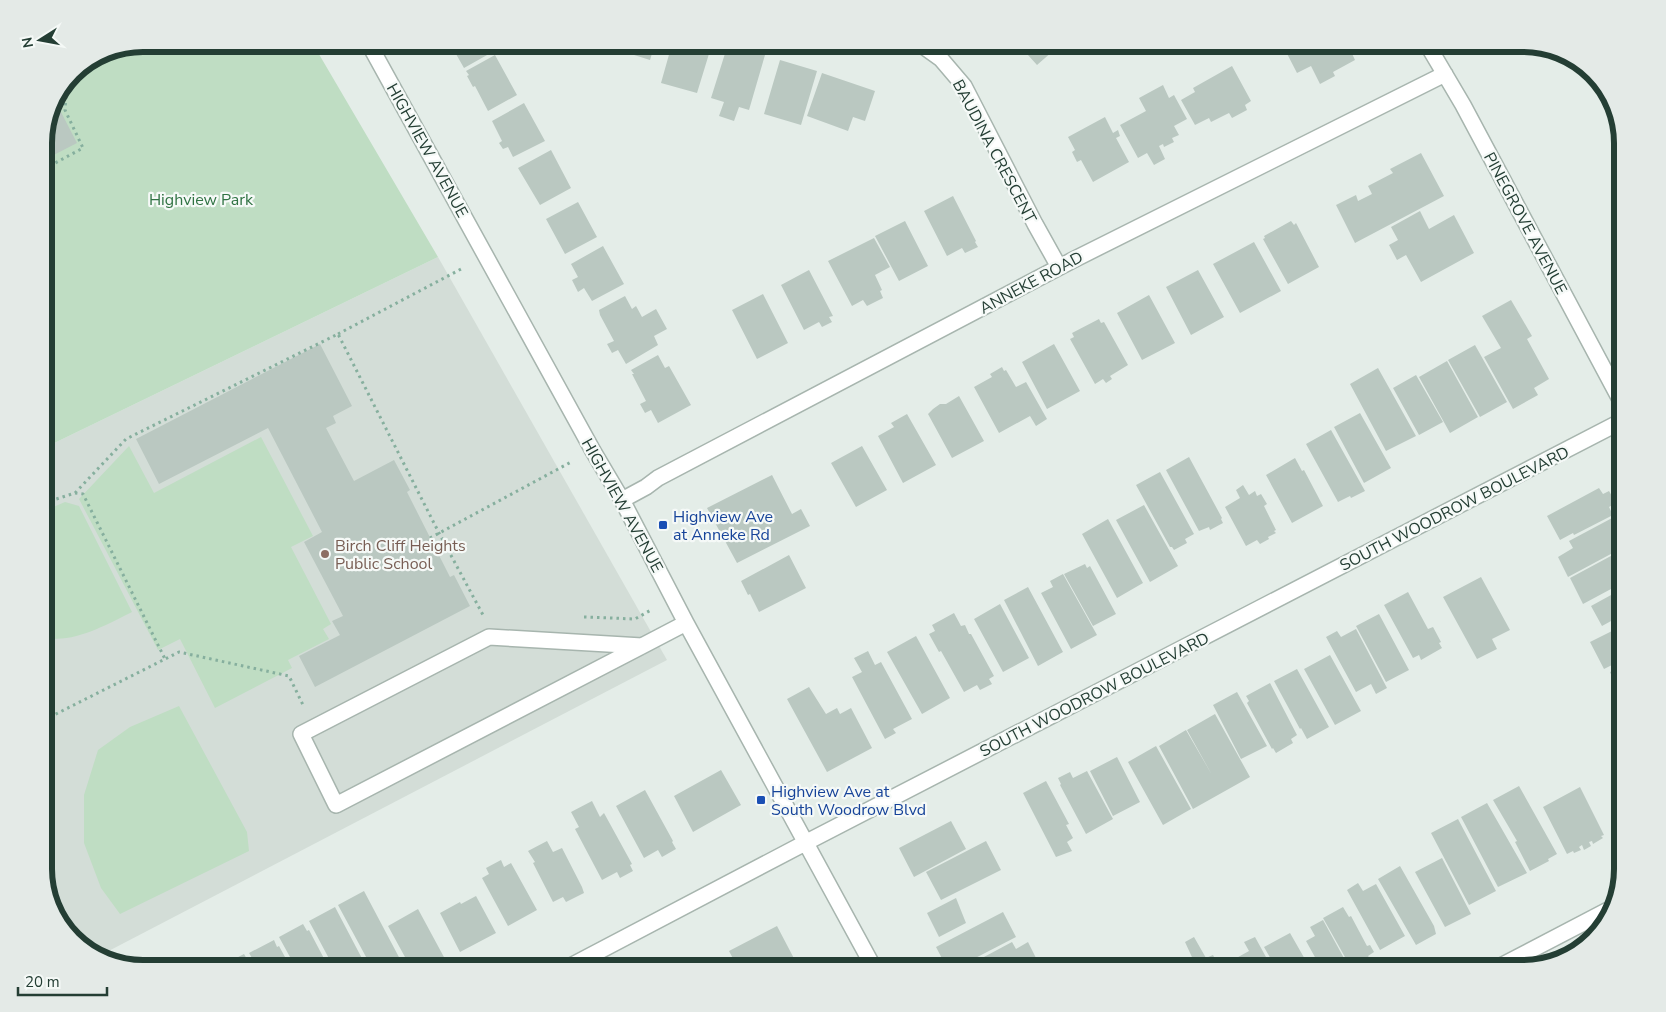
<svg xmlns="http://www.w3.org/2000/svg" width="1666" height="1012" viewBox="0 0 1666 1012" font-family="'Nunito Sans',sans-serif">
<style>
.built{fill:#d3ddd7}
.green{fill:#bfddc3}
.building{fill:#bac8c1}
.lines{fill:none;stroke-linecap:round;stroke-linejoin:round}
.minor-casing{stroke:#a7b5ae;stroke-width:18}
.path{stroke:#86af9e;stroke-width:3;stroke-dasharray:2.5 4;stroke-linecap:butt}
.minor{stroke:#fff;stroke-width:15}
.transit-dot{fill:#1a4fb4;stroke:#f5f9f7;stroke-width:2}
.education-dot{fill:#8d6e63;stroke:#f5f9f7;stroke-width:2}
.labels{text-anchor:middle;stroke-width:4.5;stroke-linejoin:round;paint-order:stroke}
.street-label{font-size:16px;fill:#243e34;stroke:#f5f9f7}
.park-label{font-size:16px;fill:#307343;stroke:#f5f9f7}
.transit-label{font-size:16px;fill:#164399;stroke:#f5f9f7;text-anchor:start}
.education-label{font-size:16px;fill:#785e54;stroke:#f5f9f7;text-anchor:start}
.rim{fill:none;stroke:#243e34;stroke-width:6}
</style>
<rect width="100%" height="100%" fill="#e4ede8"/>
<!-- built -->
<path class="built" d="M438,257L667,660L99,956L93,955L57,919L44,875V448Z"/>
<!-- green -->
<path class="green" d="M143,44H313L438,257L44,448V137L54,99L73,73L105,51Z
M261,437L313,536L291,547L331,624L323,629L329,639L288,660L292,668L215,708L180,639L158,650L79,499L129,446L154,493Z
M65,502L79,506L132,612C108,624 71,645 44,637V511Z
M179,706L247,832L249,851L120,914L101,888L84,843V795L98,750L130,727Z"/>
<!-- building -->
<path class="building" d="M451,44H493L496,50L464,68L456,54L455,55L449,46Z
M599,44H658L656,48L654,47L650,60Z
M672,44H712L697,93L661,83Z
M728,44L765,55L749,110L739,107L734,121L719,116L724,102L711,98Z
M1018,44H1061L1037,65Z
M1282,44H1351L1348,45L1355,60L1333,72L1335,76L1320,84L1311,66L1297,73Z
M495,55L517,95L488,111L475,86L473,87L467,76L469,75L466,71Z
M780,60L817,71L801,125L764,114Z
M1232,66L1251,101L1245,105L1247,110L1232,118L1229,113L1211,122L1209,118L1195,125L1181,100L1195,92L1193,88Z
M822,73L875,91L865,121L853,117L848,131L807,116Z
M1163,85L1169,98L1174,95L1187,119L1174,126L1179,135L1172,138L1174,142L1164,147L1163,144L1159,146L1165,159L1154,165L1147,153L1138,158L1120,125L1146,111L1139,98Z
M524,103L545,141L513,157L508,147L503,149L499,143L502,141L492,121Z
M61,112L77,143L44,160V137L49,118Z
M1105,117L1113,133L1118,130L1120,136L1116,138L1129,162L1093,182L1081,160L1077,162L1072,152L1075,150L1068,137Z
M551,150L571,188L540,205L518,168Z
M1421,153L1444,196L1355,243L1336,205L1356,195L1358,201L1372,194L1368,186L1393,173L1390,169Z
M953,196L976,241L975,242L978,247L965,253L962,248L947,256L924,211Z
M578,202L597,237L565,254L546,219Z
M1420,211L1429,229L1454,215L1474,253L1421,282L1406,255L1397,260L1389,245L1398,240L1391,227Z
M905,221L928,266L899,281L875,236Z
M1291,221L1294,225L1296,223L1319,267L1288,284L1263,239L1265,238L1264,236Z
M874,238L890,267L875,275L882,290L880,291L883,298L867,306L863,300L852,306L828,261Z
M1254,242L1281,291L1240,313L1213,264Z
M603,246L624,284L592,301L584,288L578,292L572,280L578,277L571,264Z
M1622,263V276L1616,266Z
M809,270L833,316L829,317L832,322L822,327L819,322L804,330L781,285Z
M1198,270L1224,317L1191,335L1166,287Z
M763,294L788,343L757,359L732,310Z
M1149,295L1175,343L1142,360L1117,313Z
M625,296L632,309L636,306L642,317L656,309L667,329L654,336L658,345L626,364L618,350L612,353L607,344L614,341L600,315L599,310Z
M1511,300L1532,336L1527,339L1549,379L1534,388L1538,395L1513,409L1484,357L1501,348L1482,316Z
M1099,319L1101,323L1104,322L1128,365L1110,376L1112,379L1106,383L1103,379L1095,384L1070,339L1074,337L1072,333Z
M320,344L352,406L333,416L336,423L326,428L354,481L394,460L410,490L407,492L450,577L454,575L470,606L315,687L299,656L340,635L332,621L343,616L304,542L322,532L268,428L159,484L136,439Z
M1054,344L1080,391L1047,409L1022,362Z
M1475,345L1507,402L1480,417L1448,360Z
M658,355L665,368L669,366L691,405L658,423L651,410L645,413L640,404L646,401L632,374H634L631,370Z
M1447,361L1478,417L1450,433L1419,377Z
M1002,367L1004,371L1006,370L1016,387L1026,382L1047,419L1036,426L1030,416L999,433L974,387L992,377L990,374Z
M1378,368L1416,436L1386,451L1350,384Z
M1416,375L1443,422L1419,435L1393,388Z
M959,396L984,441L952,458L928,414L933,409L940,404H946Z
M1360,413L1391,468L1364,483L1334,427Z
M907,414L936,465L903,483L878,436L894,427L891,423Z
M1331,430L1365,491L1351,498L1350,496L1338,502L1306,444Z
M862,446L887,490L856,507L831,463Z
M1189,457L1222,518L1221,519L1223,523L1210,530L1209,527L1199,531L1166,470Z
M1295,458L1302,471L1304,470L1323,506L1292,523L1266,475Z
M1160,472L1194,534L1185,539L1187,543L1174,550L1172,547H1170L1136,485Z
M772,475L792,514L801,509L810,526L737,563L707,508Z
M1243,485L1249,495L1255,491L1257,496L1261,494L1267,504L1264,506L1276,530L1274,531L1276,533L1268,537L1269,539L1260,544L1257,540L1246,546L1225,507L1240,498L1236,490Z
M1599,488L1603,494L1609,491L1616,503L1609,507L1613,515L1574,535L1573,533L1560,540L1547,516Z
M1144,505L1178,566L1150,582L1116,520Z
M1622,516V548L1568,577L1558,557L1573,548L1569,541L1614,517L1615,519Z
M1108,519L1143,583L1117,598L1082,534Z
M1622,550V585L1612,591L1611,589L1583,604L1570,578Z
M789,555L806,588L759,612L750,594L748,595L741,581Z
M1085,564L1087,568L1090,566L1116,614L1093,626L1064,574Z
M1063,574L1097,635L1071,649L1041,593L1053,587L1050,581Z
M1481,577L1510,630L1492,639L1497,649L1477,659L1443,597Z
M1028,587L1063,652L1038,666L1004,600Z
M1622,589V615L1602,626L1591,606Z
M1408,592L1428,629L1433,627L1441,642L1439,643L1442,648L1421,660L1419,655L1413,658L1384,605Z
M1000,604L1029,658L1003,672L974,619Z
M954,613L961,626L965,625L969,634H971L994,676L989,679L992,684L980,690L977,685L964,692L941,651L939,652L929,634L935,631L932,625Z
M1379,614L1409,670L1386,682L1356,626Z
M1622,626V660L1604,669L1590,642Z
M1356,629L1387,688L1376,694L1371,684L1356,692L1326,637L1337,631L1341,637Z
M916,636L950,698L922,714L887,652Z
M868,651L875,665L881,662L912,719L893,729L896,733L885,739L852,677L862,672L854,658Z
M1330,655L1361,711L1335,725L1304,669Z
M1622,666V700L1610,672Z
M1297,669L1329,727L1307,739L1301,728L1300,729L1274,681Z
M1270,683L1297,735L1291,739L1293,743L1276,753L1273,748L1272,749L1247,703L1249,701L1246,696Z
M809,687L826,714L837,708L840,714L851,708L872,748L827,772L787,699Z
M1237,692L1267,746L1241,759L1213,705Z
M1215,714L1250,777L1193,809L1159,746L1186,730L1212,775L1187,730Z
M1156,746L1191,809L1163,825L1128,762Z
M1117,757L1140,802L1113,816L1090,771Z
M721,770L741,805L693,832L674,796Z
M1087,771L1113,819L1086,834L1060,785L1061,784L1058,778L1070,772L1073,778Z
M1046,781L1069,824L1066,825L1073,838L1067,842L1072,851L1056,857L1023,793Z
M1519,786L1557,854L1548,859L1549,861L1530,871L1515,842L1517,841L1493,800Z
M1580,787L1604,835L1601,836L1603,838L1593,844L1592,841L1589,842L1591,846L1584,850L1582,845L1579,847L1581,850L1574,853L1573,851L1567,854L1543,807Z
M645,790L673,841L672,842L676,849L662,857L658,850L644,858L616,806Z
M592,801L600,817L604,813L632,864L630,865L633,871L620,878L617,872L602,880L575,829L579,827L571,812Z
M1487,803L1527,873L1498,887L1461,817Z
M1458,819L1496,891L1469,905L1431,833Z
M951,821L966,849L914,877L899,848Z
M547,841L553,852L562,848L582,887L584,893L566,902L563,897L553,902L533,863L535,862L528,851Z
M986,841L1001,870L941,900L926,872Z
M1442,858L1471,914L1445,927L1415,872Z
M501,860L504,867L511,863L537,910L508,926L482,878L489,874L486,868Z
M1400,866L1434,926L1436,934L1416,945L1378,879Z
M1358,883L1363,891L1376,884L1405,936L1380,950L1347,890Z
M364,891L401,961L394,965L395,968H372L338,905Z
M476,896L496,933L460,952L440,913L460,902L461,904Z
M956,898L966,923L939,937L927,913Z
M335,907L367,968H334L309,921Z
M1343,907L1349,917L1351,916L1367,946L1370,945L1374,952L1368,956L1371,960L1360,966L1357,961L1350,966L1323,918Z
M418,909L445,959L428,968H411L388,926Z
M1003,912L1016,937L956,968H947L936,947Z
M1323,920L1345,960L1342,961L1346,968H1321L1306,941L1315,936L1310,927Z
M303,924L307,931L309,930L329,968H296L279,937Z
M777,926L799,968H738L729,951Z
M1290,933L1310,968H1276L1264,947Z
M1194,937L1206,958L1213,955L1216,961L1224,958L1226,960H1227L1232,968H1197L1185,942Z
M1255,937L1272,968H1235L1231,961L1249,951L1244,942Z
M274,940L277,947L279,946L291,968H258L249,953Z
M1012,942L1016,949L1028,942L1037,960L1022,968H971L969,965Z
M244,954L252,968H217Z"/>
<g class="lines">
<defs>
<path id="minor" d="M369,44L593,451L622,500L686,623L874,968
M920,44L941,59L964,86L1035,224L1059,267
M1427,44L1463,105L1622,403
M622,500L646,487L658,478L1073,260L1445,74
M642,646L489,637L301,734L336,805L642,646L686,623
M567,968L805,843L1622,421
M1497,968L1612,908"/>
</defs>
<!-- minor casing -->
<use href="#minor" class="minor-casing"/>
<!-- path -->
<path class="path" d="M44,169L83,148L65,110L67,81
M338,334L463,268
M75,493L126,439L338,334L439,533L483,615
M44,503L75,493L83,494L165,659
M430,538L573,461
M584,617L635,619L651,610
M44,720L179,652L289,676L304,707"/>
<!-- minor -->
<use href="#minor" class="minor"/>
</g>
<!-- markers -->
<g class="transit-dot">
<rect x="658" y="520" width="10" height="10" rx="2.5"/>
<rect x="756" y="795" width="10" height="10" rx="2.5"/>
</g>
<circle class="education-dot" cx="325" cy="554" r="5"/>
<g class="labels">
<!-- street labels -->
<g class="street-label">
<text transform="translate(428 150) rotate(61)" y="6">HIGHVIEW AVENUE</text>
<text transform="translate(995 151) rotate(62)" y="6">BAUDINA CRESCENT</text>
<text transform="translate(1526 223) rotate(62)" y="6">PINEGROVE AVENUE</text>
<text transform="translate(1031 282) rotate(-28)" y="6">ANNEKE ROAD</text>
<text transform="translate(623 505) rotate(61)" y="6">HIGHVIEW AVENUE</text>
<text transform="translate(1454 508) rotate(-27)" y="6">SOUTH WOODROW BOULEVARD</text>
<text transform="translate(1094 694) rotate(-27)" y="6">SOUTH WOODROW BOULEVARD</text>
</g>
<!-- park labels -->
<g class="park-label">
<text x="201" y="205">Highview Park</text>
</g>
<!-- transit labels -->
<g class="transit-label">
<text x="673" y="522">Highview Ave<tspan x="673" dy="18">at Anneke Rd</tspan></text>
<text x="771" y="797">Highview Ave at<tspan x="771" dy="18">South Woodrow Blvd</tspan></text>
</g>
<!-- education labels -->
<g class="education-label">
<text x="335" y="551">Birch Cliff Heights<tspan x="335" dy="18">Public School</tspan></text>
</g>
</g>
<!-- crop -->
<path d="M0 0H1666V1012H0ZM143 52H1523A91 91 0 0 1 1614 143V869A91 91 0 0 1 1523 960H143A91 91 0 0 1 52 869V143A91 91 0 0 1 143 52Z" fill="#e4eae7" fill-rule="evenodd"/>
<path class="rim" d="M143 52H1523A91 91 0 0 1 1614 143V869A91 91 0 0 1 1523 960H143A91 91 0 0 1 52 869V143A91 91 0 0 1 143 52Z"/>
<!-- north arrow -->
<g transform="translate(40 40) rotate(259)" stroke="#f5f9f7" stroke-width="4" paint-order="stroke">
<path d="M0-4L9 19L0 12L-9 19Z" fill="#243e34"/>
<text y="-8" font-size="14" font-weight="bold" text-anchor="middle" fill="#243e34">N</text>
</g>
<!-- scale -->
<path d="M18 987v8h89v-8" fill="none" stroke="#243e34" stroke-width="2.5"/>
<text x="25" y="987" font-size="15" fill="#243e34" stroke="#f5f9f7" stroke-width="4" paint-order="stroke">20 m</text>
</svg>
